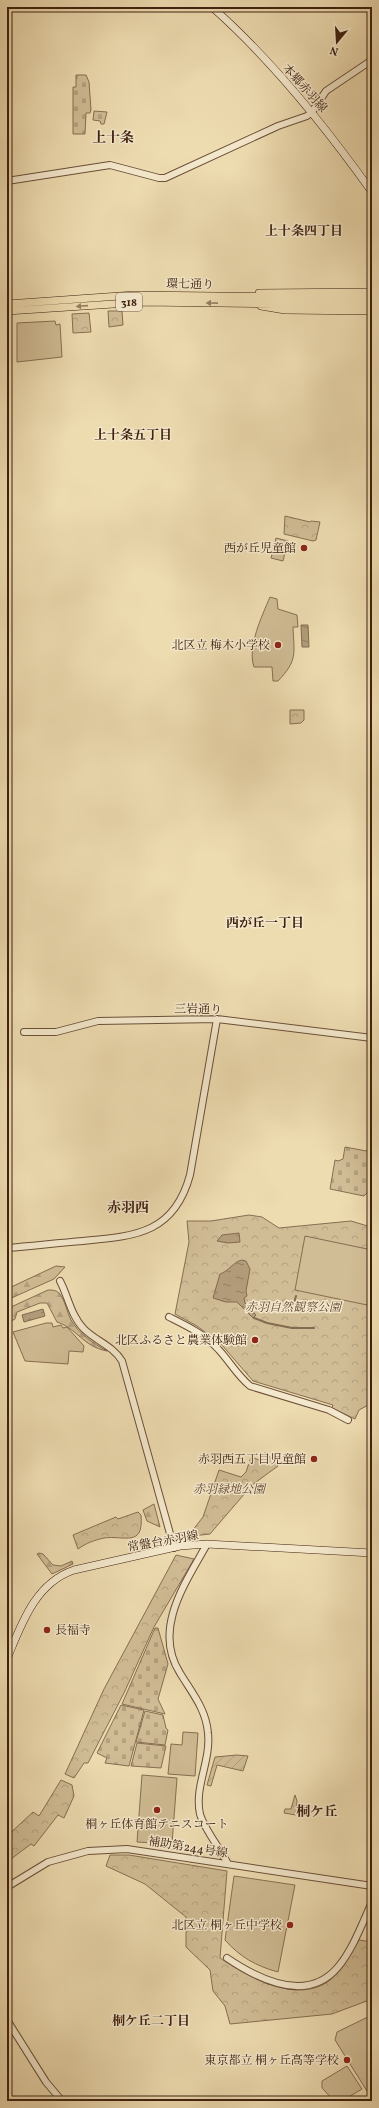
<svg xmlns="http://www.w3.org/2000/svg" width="379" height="2108" viewBox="0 0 379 2108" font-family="Vollkorn,'Noto Serif JP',serif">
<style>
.forest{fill:url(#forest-firs);stroke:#876e52}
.cemetery{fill:url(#cemetery-stones);stroke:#876e52}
.park{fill:url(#park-crowns);stroke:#876e52}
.garden{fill:url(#garden-furrows);stroke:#876e52}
.pitch{fill:#d0bc95;stroke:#876e52}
.water{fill:url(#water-ripples);stroke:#846a4f}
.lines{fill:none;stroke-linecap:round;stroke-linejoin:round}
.stream{stroke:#846a4f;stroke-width:2}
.tertiary-casing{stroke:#6a4f38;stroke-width:8}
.secondary-casing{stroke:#3e200f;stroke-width:8}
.primary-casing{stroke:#3e200f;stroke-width:8}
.tertiary{stroke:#f4e8cc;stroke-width:6}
.secondary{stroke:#f4e8cc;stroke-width:7}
.primary{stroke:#eedcb1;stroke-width:7}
.oneway{fill:#967e60}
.poi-dot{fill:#8f2418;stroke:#f4e8cc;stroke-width:1.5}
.labels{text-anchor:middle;stroke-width:3;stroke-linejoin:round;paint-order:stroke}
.shield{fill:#f4e8cc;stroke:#755c48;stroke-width:1}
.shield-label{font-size:11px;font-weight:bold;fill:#3e200f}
.street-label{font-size:12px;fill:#3e200f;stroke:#f4e8cc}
.poi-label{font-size:12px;fill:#3e200f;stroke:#f4e8cc;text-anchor:end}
.park-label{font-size:12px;font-style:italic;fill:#624730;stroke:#f4e8cc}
.neighbourhood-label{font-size:13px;font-weight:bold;fill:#3e200f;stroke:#f4e8cc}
.quarter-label{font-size:14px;font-weight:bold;fill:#3e200f;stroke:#f4e8cc}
</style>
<defs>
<pattern id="forest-firs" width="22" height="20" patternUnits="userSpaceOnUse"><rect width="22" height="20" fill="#d0bc95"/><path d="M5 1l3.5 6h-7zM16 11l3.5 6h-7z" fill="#b4a17f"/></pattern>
<pattern id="cemetery-stones" width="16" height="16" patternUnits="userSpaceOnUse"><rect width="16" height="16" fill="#d0bc95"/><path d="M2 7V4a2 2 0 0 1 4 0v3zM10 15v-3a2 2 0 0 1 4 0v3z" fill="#b4a17f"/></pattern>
<pattern id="park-crowns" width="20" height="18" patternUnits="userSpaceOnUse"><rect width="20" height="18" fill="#d0bc95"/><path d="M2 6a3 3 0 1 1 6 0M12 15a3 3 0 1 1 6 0" fill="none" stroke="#b4a17f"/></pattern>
<pattern id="garden-furrows" width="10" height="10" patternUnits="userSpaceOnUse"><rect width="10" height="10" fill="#d0bc95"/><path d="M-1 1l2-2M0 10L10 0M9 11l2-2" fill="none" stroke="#b4a17f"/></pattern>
<pattern id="water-ripples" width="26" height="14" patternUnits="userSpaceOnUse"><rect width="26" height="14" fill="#b29c7a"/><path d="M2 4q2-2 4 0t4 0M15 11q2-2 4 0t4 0" fill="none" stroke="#927f62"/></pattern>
</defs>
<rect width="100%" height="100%" fill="#eedcb1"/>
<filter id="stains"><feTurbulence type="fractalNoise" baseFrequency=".005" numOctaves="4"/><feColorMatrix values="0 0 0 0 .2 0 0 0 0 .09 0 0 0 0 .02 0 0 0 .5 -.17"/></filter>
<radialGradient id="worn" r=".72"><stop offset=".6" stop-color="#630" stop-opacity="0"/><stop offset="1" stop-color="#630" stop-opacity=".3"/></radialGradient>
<!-- forest -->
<path class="forest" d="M56,1266L65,1267L54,1279L7,1300V1289Z
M48,1290C52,1290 56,1290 59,1293C65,1300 67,1312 71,1320C79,1334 93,1343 107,1351C82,1346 78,1329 57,1322L47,1303H40L17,1312L15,1319L7,1323V1311L11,1307Z
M154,1504L160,1527L147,1521L143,1510Z
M39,1553L43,1554L53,1565L61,1566L72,1561L73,1564L52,1574L37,1554Z
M295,1795L297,1801L296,1815L284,1813L285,1809H291Z"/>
<!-- cemetery -->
<path class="cemetery" d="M76,75H86L89,82L91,110L90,113H86L85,134H73V87H76Z
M94,111L107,112L104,124H101L100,121L93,120Z
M345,1147L372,1152V1171L367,1193L364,1196L330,1189L335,1160L338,1161L343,1159Z
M155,1628H158L168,1664L158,1699L165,1714L122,1704Z
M121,1705L144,1710L129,1766L105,1763L107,1758L97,1753Z
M145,1711L163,1715L166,1728L168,1730L165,1745L136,1742Z
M137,1743L166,1746L161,1768L131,1766Z"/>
<!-- park -->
<path class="park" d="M108,311H122L123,325L109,327Z
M89,313L91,332L73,333L72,314Z
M285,516L310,522L311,521L320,522L316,540L313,541L284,534Z
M290,710H304V720L301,723L290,724Z
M249,1215L262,1217L279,1228L351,1221L371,1227L372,1222V1403L359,1410L355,1419L332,1408L333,1405L253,1381L221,1344L197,1326L175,1314L189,1242L187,1221H211Z
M265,1452L278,1466L252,1485L210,1534L192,1536V1531L203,1517L219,1470L241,1477L246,1472L251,1457L262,1461Z
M138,1512L141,1515C144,1548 124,1535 104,1538C95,1540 86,1543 78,1549L73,1535L116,1517L118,1519Z
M176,1555L194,1559L154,1627L124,1693L88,1763H84L74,1778L65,1774L104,1689Z
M61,1780L72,1785L74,1796L64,1818L58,1815L34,1846L31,1844L7,1862V1836L33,1812L39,1816Z
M110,1855H129L227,1871L220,1958C248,1977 298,2005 330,1980C343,1970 351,1954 359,1940L372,1942V1999L332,2014L230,2024L225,2006L213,1991L210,1970L186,1947V1917L145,1884L106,1866Z"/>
<!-- garden -->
<path class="garden" d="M237,1755L248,1756L243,1771L217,1765L211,1786L207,1785L215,1757Z"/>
<!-- pitch -->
<path class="pitch" d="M55,321L56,325L60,324L62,357L17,362V323Z
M276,538L288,541L283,561L271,558Z
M270,597L277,599L278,609L297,615L298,627H293C294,654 298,660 278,681H273L272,667H254C247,647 262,616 270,597Z
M305,1236L372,1250V1306L295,1290Z
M46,1323H52L53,1327L61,1325L63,1328L67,1327L84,1346L83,1352L69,1351L68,1364L25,1361L13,1332Z
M183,1732L198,1733L195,1776L168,1774L171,1744L182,1745Z
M142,1775L177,1778L172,1844L137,1842Z
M234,1876L295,1885L278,1972C256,1966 240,1957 225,1940Z
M372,2015V2090L367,2091L335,2040L337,2032Z
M347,2066L362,2089L342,2101H334L322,2088V2081Z"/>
<!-- water -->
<path class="water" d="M301,625H308L309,647H302Z
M239,1233L240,1242L228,1243L217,1241L222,1235Z
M242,1260L246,1261L250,1269L246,1291L247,1296L244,1298L245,1303L256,1315L253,1318L237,1302H226L213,1298L220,1274C229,1271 233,1262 242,1260Z
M43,1309L45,1316L24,1322L22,1315Z"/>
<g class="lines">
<!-- stream -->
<path class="stream" d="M292,1310L296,1296
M254,1318L267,1323L292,1328H314"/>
<defs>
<path id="tertiary" d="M7,181L110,165L159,178H165L278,126L307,116L312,112L326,91L372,60
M24,1032H56L98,1021L217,1019L372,1038
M7,1248C32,1246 58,1243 83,1241C135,1236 174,1234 190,1175L217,1019
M60,1281C68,1296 71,1316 84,1329C96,1341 113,1346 122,1361L174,1548
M169,1317C187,1326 206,1335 219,1350C230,1362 237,1375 250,1386L329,1410L348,1420
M207,1544C186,1582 152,1629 180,1673C192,1693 206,1709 208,1733C211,1761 194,1787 200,1814C204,1829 220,1848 228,1864
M7,1887L48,1862L88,1851L127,1849L372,1886
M227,1958C258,1979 307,2004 338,1967C353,1949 362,1924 372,1902
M7,2020L46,2082L62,2101
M7,2100L8,2101"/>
<path id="secondary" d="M212,7C273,61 325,126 372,192
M7,1659C21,1625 35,1583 74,1570L180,1546L207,1544L372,1553"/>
<path id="primary" d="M259,293L372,292
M7,304L134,295L372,298
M261,306L285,310L372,311
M7,311L144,302L372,305"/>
</defs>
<!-- tertiary casing -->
<use href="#tertiary" class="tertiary-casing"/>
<!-- secondary casing -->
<use href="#secondary" class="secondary-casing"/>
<!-- primary casing -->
<use href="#primary" class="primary-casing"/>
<!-- tertiary -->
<use href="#tertiary" class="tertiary"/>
<!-- secondary -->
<use href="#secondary" class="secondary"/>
<!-- primary -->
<use href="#primary" class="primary"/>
</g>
<!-- one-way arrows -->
<defs><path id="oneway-solid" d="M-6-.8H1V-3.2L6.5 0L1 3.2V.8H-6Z"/></defs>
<g class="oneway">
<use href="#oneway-solid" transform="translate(212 303) rotate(-179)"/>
<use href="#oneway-solid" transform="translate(82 306) rotate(176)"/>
</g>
<!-- markers -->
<g class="poi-dot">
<circle cx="304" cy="548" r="4"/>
<circle cx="278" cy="645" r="4"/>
<circle cx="255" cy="1340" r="4"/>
<circle cx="314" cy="1459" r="4"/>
<circle cx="47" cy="1630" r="4"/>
<circle cx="157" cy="1810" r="4"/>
<circle cx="290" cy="1925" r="4"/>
<circle cx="347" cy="2060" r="4"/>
</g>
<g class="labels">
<!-- shield labels -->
<rect class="shield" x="116" y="293" width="26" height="18" rx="3"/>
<g class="shield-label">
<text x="129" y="306">318</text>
</g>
<!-- street labels -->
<g class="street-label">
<text transform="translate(305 88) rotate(48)" y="4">本郷赤羽線</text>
<text transform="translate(190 284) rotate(1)" y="4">環七通り</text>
<text transform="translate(198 1009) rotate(1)" y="4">三岩通り</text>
<text transform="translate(163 1541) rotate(-10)" y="4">常盤台赤羽線</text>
<text transform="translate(188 1847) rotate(9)" y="4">補助第244号線</text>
</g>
<!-- poi labels -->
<g class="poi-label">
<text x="296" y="552">西が丘児童館</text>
<text x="270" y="649">北区立 梅木小学校</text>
<text x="247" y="1344">北区ふるさと農業体験館</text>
<text x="306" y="1463">赤羽西五丁目児童館</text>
<text x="55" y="1634" text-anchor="start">長福寺</text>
<text x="157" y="1828" text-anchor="middle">桐ヶ丘体育館テニスコート</text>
<text x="282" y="1929">北区立 桐ヶ丘中学校</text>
<text x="339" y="2064">東京都立 桐ヶ丘高等学校</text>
</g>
<!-- park labels -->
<g class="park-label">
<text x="293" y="1311">赤羽自然観察公園</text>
<text x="229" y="1493">赤羽緑地公園</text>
</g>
<!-- neighbourhood labels -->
<g class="neighbourhood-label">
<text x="304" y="235">上十条四丁目</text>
<text x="133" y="439">上十条五丁目</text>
<text x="265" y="927">西が丘一丁目</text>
<text x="151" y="2025">桐ケ丘二丁目</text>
</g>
<!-- quarter labels -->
<g class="quarter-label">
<text x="113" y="142">上十条</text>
<text x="128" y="1212">赤羽西</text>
<text x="317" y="1816">桐ケ丘</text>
</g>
</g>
<!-- margin -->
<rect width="379" height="2108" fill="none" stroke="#eedcb1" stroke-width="24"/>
<rect x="8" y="8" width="363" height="2092" fill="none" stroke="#3e200f" stroke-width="2"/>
<rect x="12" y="12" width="355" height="2084" fill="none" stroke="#3e200f"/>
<!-- north arrow -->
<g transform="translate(337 42) rotate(198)" stroke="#f4e8cc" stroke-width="3" paint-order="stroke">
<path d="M0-3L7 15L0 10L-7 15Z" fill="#3e200f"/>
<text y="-6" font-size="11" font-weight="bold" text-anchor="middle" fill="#3e200f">N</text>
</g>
<rect width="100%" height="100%" filter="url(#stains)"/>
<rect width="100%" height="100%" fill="url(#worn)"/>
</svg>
